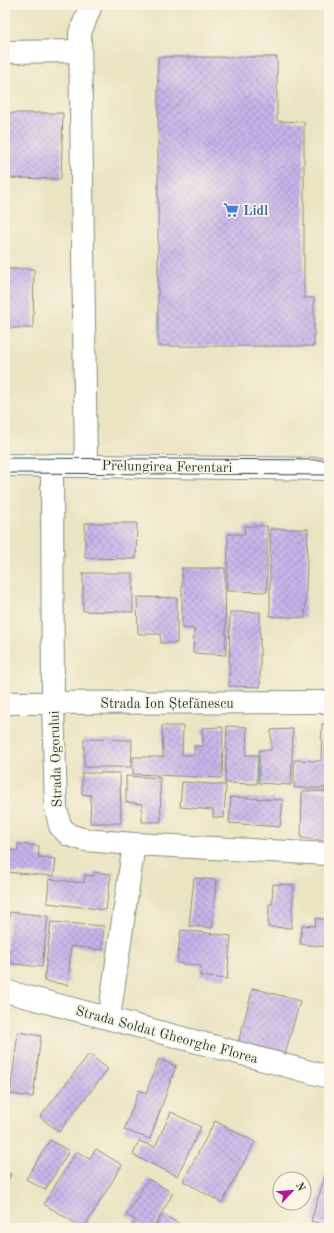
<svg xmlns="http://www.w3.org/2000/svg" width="334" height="1233" viewBox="0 0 334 1233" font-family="'Old Standard TT',serif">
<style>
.building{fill:url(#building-cross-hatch)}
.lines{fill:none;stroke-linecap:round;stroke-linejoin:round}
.minor-casing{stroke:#85907c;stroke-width:24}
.major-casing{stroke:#85907c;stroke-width:24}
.minor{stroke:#fff;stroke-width:22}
.major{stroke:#fff;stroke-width:22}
.tram{stroke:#1f3d34;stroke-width:1}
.labels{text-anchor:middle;stroke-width:3.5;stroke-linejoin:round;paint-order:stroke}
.shop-label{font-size:14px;font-weight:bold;fill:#366cbe;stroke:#fcf5e5;text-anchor:start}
.street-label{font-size:14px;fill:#1f3d34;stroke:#fcf5e5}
</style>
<defs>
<pattern id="building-cross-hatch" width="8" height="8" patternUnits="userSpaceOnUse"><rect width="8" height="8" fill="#c8b4eb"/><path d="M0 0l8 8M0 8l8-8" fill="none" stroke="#a294bf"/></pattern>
</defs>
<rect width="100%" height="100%" fill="#fcf5e5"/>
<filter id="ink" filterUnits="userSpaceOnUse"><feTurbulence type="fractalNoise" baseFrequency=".025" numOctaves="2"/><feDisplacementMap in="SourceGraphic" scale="8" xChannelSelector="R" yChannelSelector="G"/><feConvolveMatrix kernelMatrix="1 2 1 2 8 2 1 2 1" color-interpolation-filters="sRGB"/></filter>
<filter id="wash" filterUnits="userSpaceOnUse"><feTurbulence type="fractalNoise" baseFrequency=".012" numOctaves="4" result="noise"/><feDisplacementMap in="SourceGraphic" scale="16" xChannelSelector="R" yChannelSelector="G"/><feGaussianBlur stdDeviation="0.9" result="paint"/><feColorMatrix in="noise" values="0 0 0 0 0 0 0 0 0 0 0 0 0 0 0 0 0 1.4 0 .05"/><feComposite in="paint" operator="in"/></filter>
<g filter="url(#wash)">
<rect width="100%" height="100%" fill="#ebe4c3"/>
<g id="blocks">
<!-- building -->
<path class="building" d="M5,5H7V15H5Z
M158,57H277V121L304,122V298H314V346H158Z
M5,113H63L61,179L5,178Z
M5,269H34L33,328H5Z
M85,523H137L136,559L85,558Z
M244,526H267V592L227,591L228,534H245Z
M270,529H308L305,618L270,616Z
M182,568H225L226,655L193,653L194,629L182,628Z
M83,573H133V612L83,611Z
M137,597L177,598V643H161L160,634H138Z
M230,612H260V687L229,686Z
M322,724H329V788H294V760L321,761Z
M162,726H183L182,755H194V746H203L202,728L223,727L222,778L133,774V757H163Z
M227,726L247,727L246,755H258L257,784L225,783Z
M293,729L291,785L259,783V750H271V730Z
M84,739L132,740L131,767H84Z
M82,773H120L121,823H90L91,795L82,794Z
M126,776L160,778L161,822H142V804L126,802Z
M182,782L226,785L224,818L213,817V810L180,807Z
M302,791H329V836L328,841L301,838Z
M231,797L283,800L280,827L229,823Z
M18,844L39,846L38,857L56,859L54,876L5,872L6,850L18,851Z
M94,872L111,874L106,910L47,903L49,879L84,883L85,875L94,876Z
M194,878L216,880L212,928L189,926Z
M273,884L294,885L291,928L268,927L269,904H272Z
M10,912L48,916L42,967L5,963Z
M316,918L329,920V947L300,944L302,925L315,926Z
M51,922L104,926L102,950L71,946L68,985L44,981Z
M181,930L231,936L227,979L200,976L201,966L177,963Z
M253,988L300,1001L284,1058L238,1043Z
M18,1032L41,1036L33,1097L10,1094Z
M89,1054L108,1069L59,1132L40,1117Z
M159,1059L176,1066L150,1139L124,1130L139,1090L146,1093Z
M171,1112L201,1127L177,1176L133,1155L139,1141L155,1147Z
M215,1121L255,1142L222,1203L183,1181Z
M50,1140L69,1151L45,1190L26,1179Z
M96,1149L122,1165L84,1228H83L44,1204L76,1151L89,1159Z
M329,1163V1226L311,1221Z
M5,1171L11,1174L5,1186Z
M148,1179L173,1193L153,1228H131L135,1220L126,1215Z
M163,1214L186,1228H154Z"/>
</g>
</g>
<g filter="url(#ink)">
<use href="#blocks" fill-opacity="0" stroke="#85907c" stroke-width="1"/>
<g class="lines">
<defs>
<path id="minor" d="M5,52L80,51
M52,465L53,704L56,808L60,826L69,835L85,840L134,844L329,854
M86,465L80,33L91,5
M5,703L329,702
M5,991L329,1077
M109,1018L134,844"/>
<path id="major" d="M5,465L329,469"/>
</defs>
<!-- minor casing -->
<use href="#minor" class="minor-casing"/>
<!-- major casing -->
<use href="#major" class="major-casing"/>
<!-- minor -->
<use href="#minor" class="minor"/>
<!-- major -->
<use href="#major" class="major"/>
<!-- tram -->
<path class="tram" d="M5,458L329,460
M5,473L329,475"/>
</g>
</g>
<!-- icons -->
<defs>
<symbol id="supermarket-bare" viewBox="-9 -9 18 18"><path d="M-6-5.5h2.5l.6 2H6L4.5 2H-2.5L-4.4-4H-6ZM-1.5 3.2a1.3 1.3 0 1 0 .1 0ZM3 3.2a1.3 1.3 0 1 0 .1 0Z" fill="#3f7fe0" stroke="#fcf5e5" stroke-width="2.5" paint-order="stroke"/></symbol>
</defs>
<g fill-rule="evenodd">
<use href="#supermarket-bare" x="220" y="199" width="22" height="22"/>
</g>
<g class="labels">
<!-- shop labels -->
<g class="shop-label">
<text x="243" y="215">Lidl</text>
</g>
<!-- street labels -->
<g class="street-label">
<text transform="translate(167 466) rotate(1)" y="5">Prelungirea Ferentari</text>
<text x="167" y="708">Strada Ion Ștefănescu</text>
<text transform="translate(55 759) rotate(-92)" y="5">Strada Ogorului</text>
<text transform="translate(167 1034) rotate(15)" y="5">Strada Soldat Gheorghe Florea</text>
</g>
</g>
<!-- margin -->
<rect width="334" height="1233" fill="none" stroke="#fcf5e5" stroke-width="20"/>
<!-- north arrow -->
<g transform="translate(292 1191) rotate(64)"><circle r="19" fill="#fcf5e5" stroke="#a4ab9e"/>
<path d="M0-3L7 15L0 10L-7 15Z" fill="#b5179e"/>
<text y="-6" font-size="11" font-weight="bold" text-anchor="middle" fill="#1f3d34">N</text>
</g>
</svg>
